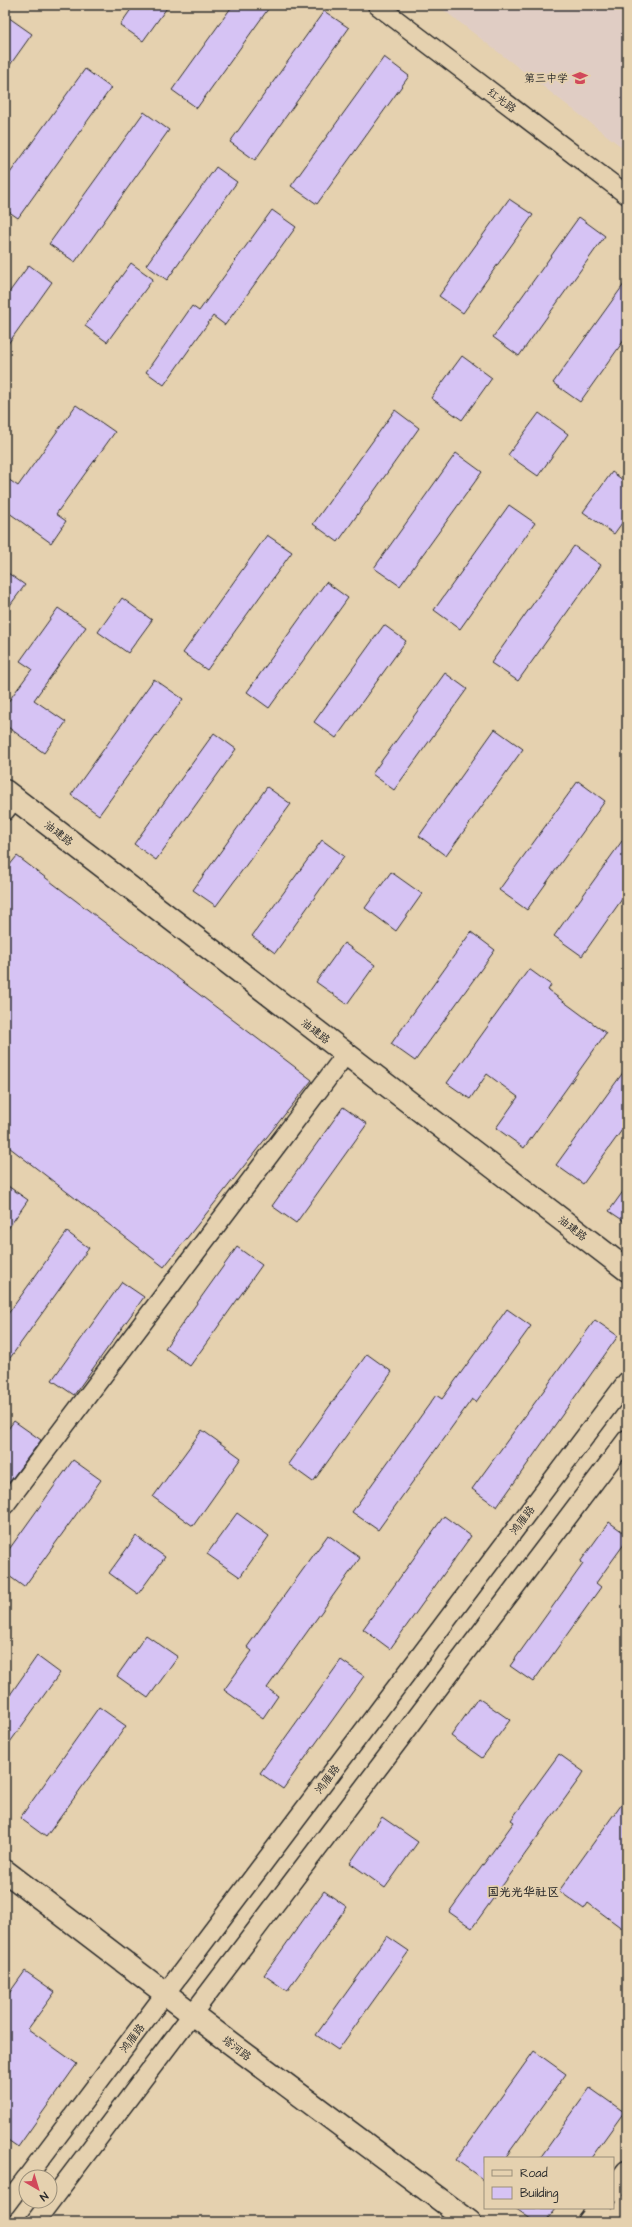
<svg xmlns="http://www.w3.org/2000/svg" width="632" height="2227" viewBox="0 0 632 2227" font-family="'Architects Daughter','LXGW WenKai TC',sans-serif">
<style>
.built{fill:#e0cdc4}
.building{fill:#d6c3f4;stroke:#2b2b2b}
.lines{fill:none;stroke-linecap:round;stroke-linejoin:round}
.street-casing{stroke:#2b2b2b;stroke-width:21}
.secondary-casing{stroke:#2b2b2b;stroke-width:25}
.street{stroke:#e5d1af;stroke-width:18}
.secondary{stroke:#e5d1af;stroke-width:22}
.labels{text-anchor:middle;stroke-width:3.5;stroke-linejoin:round;paint-order:stroke}
.poi-label{font-size:11px;fill:#2b2b2b;stroke:#e5d1af;text-anchor:end}
.street-label{font-size:11px;fill:#2b2b2b;stroke:#e5d1af}
.neighbourhood-label{font-size:12px;font-weight:bold;fill:#2b2b2b;stroke:#e5d1af}
</style>
<rect width="100%" height="100%" fill="#e5d1af"/>
<filter id="ink" filterUnits="userSpaceOnUse"><feTurbulence type="fractalNoise" baseFrequency=".025" numOctaves="2"/><feDisplacementMap in="SourceGraphic" scale="8" xChannelSelector="R" yChannelSelector="G"/><feConvolveMatrix kernelMatrix="1 2 1 2 8 2 1 2 1" color-interpolation-filters="sRGB"/></filter>
<g filter="url(#ink)">
<!-- built -->
<path class="built" d="M437,5H627V151Z"/>
<!-- building -->
<path class="building" d="M134,5H169L143,41L120,25Z
M233,5H271L197,108L172,90Z
M324,11L349,28L255,160L230,142Z
M5,15L32,34L5,72Z
M384,57L409,76L317,204L291,186Z
M85,69L111,88L18,218L5,209V180Z
M144,112L169,130L75,262L49,244Z
M216,167L237,182L167,280L146,265Z
M509,199L533,215L463,313L439,296Z
M272,210L296,227L225,325L213,316L164,385L146,372L192,306L199,311Z
M579,217L605,236L519,356L493,337Z
M131,263L153,279L107,342L85,326Z
M29,265L52,282L5,348V298Z
M627,280V336L580,402L553,383Z
M462,356L492,378L462,420L431,398Z
M76,405L115,432L56,514L66,521L51,543L5,510V477L18,486Z
M395,410L419,428L338,542L313,524Z
M539,413L568,434L538,476L508,455Z
M456,453L482,472L400,586L374,568Z
M612,472L627,483V516L614,534L583,512Z
M509,505L535,523L460,629L434,610Z
M267,535L292,552L207,670L183,653Z
M574,546L601,565L518,681L491,663Z
M5,571L25,585L5,612Z
M326,582L348,598L269,708L247,692Z
M122,598L152,620L128,653L98,632Z
M58,608L86,627L34,700L66,722L44,753L5,725V706L32,669L20,661Z
M384,625L406,641L336,738L314,722Z
M445,673L467,689L394,790L372,774Z
M154,679L183,699L99,815L71,795Z
M495,729L523,749L446,856L419,836Z
M214,733L236,749L156,860L134,844Z
M578,781L605,801L527,910L499,890Z
M267,787L291,804L216,906L193,890Z
M627,834V892L582,956L554,936Z
M322,840L344,856L275,953L252,936Z
M17,856L312,1080L164,1267L5,1144V871Z
M391,872L422,894L396,931L365,908Z
M471,932L495,950L415,1061L391,1044Z
M344,943L375,965L347,1004L316,982Z
M529,969L551,985L548,990L606,1033L524,1148L496,1128L518,1097L487,1074L470,1099L447,1083Z
M627,1067V1123L583,1184L556,1165Z
M343,1107L367,1124L296,1223L272,1206Z
M5,1184L28,1200L5,1233Z
M627,1186V1223L609,1211Z
M67,1232L89,1248L5,1365V1318Z
M237,1247L262,1265L190,1366L165,1348Z
M122,1282L144,1297L74,1395L52,1380Z
M507,1309L531,1326L476,1402L472,1399L378,1530L352,1512L436,1395L442,1399Z
M595,1320L618,1336L497,1507L472,1489Z
M367,1354L392,1372L313,1482L288,1464Z
M14,1421L41,1440L5,1488V1433Z
M202,1430L241,1458L193,1526L153,1497Z
M73,1460L101,1480L24,1587L5,1573V1555Z
M237,1513L269,1536L240,1577L207,1554Z
M444,1516L471,1536L390,1649L363,1629Z
M609,1522L627,1535V1540L596,1583L601,1587L533,1682L510,1666L583,1564L580,1562Z
M328,1535L360,1558L267,1688L278,1696L263,1718L224,1690L252,1651L247,1647Z
M136,1536L165,1557L138,1594L109,1573Z
M146,1635L178,1657L148,1698L117,1676Z
M37,1656L60,1673L5,1749V1702Z
M341,1660L364,1676L283,1789L260,1773Z
M478,1698L510,1720L482,1758L451,1736Z
M99,1707L126,1726L46,1837L20,1818Z
M559,1754L584,1772L472,1928L449,1912L514,1822L511,1820Z
M627,1796V1932L588,1903L584,1909L559,1891Z
M382,1817L418,1842L385,1888L350,1863Z
M324,1891L347,1907L287,1991L264,1975Z
M387,1936L409,1951L338,2050L316,2035Z
M25,1971L55,1992L28,2029L77,2064L18,2147L5,2138V1999Z
M534,2051L566,2074L505,2158H485V2181L456,2160Z
M590,2088L624,2112L591,2158H540Z
M515,2208H556L545,2222H535Z"/>
<g class="lines">
<defs>
<path id="street" d="M377,5L627,195
M5,811L15,798
M5,1505L346,1054
M27,2177L627,1381
M5,2206L26,2178
M35,2222L627,1439"/>
<path id="secondary" d="M5,791L627,1270
M5,1871L221,2036L470,2222
M613,2190L627,2172
M589,2222L600,2208
M615,2222L627,2206"/>
</defs>
<!-- street casing -->
<use href="#street" class="street-casing"/>
<!-- secondary casing -->
<use href="#secondary" class="secondary-casing"/>
<!-- street -->
<use href="#street" class="street"/>
<!-- secondary -->
<use href="#secondary" class="secondary"/>
</g>
</g>
<!-- icons -->
<defs>
<symbol id="school-bare" viewBox="-9 -9 18 18"><path d="M0-5L7-2L0 1L-7-2ZM-4 1L0 2.5L4 1V4Q0 6-4 4Z" fill="#d1495b" stroke="#e5d1af" stroke-width="2.5" paint-order="stroke"/></symbol>
</defs>
<g fill-rule="evenodd">
<use href="#school-bare" x="569" y="67" width="22" height="22"/>
</g>
<g class="labels">
<!-- poi labels -->
<g class="poi-label">
<text x="568" y="82">第三中学</text>
</g>
<!-- street labels -->
<g class="street-label">
<text transform="translate(502 100) rotate(37)" y="4">红光路</text>
<text transform="translate(59 833) rotate(38)" y="4">油建路</text>
<text transform="translate(316 1031) rotate(38)" y="4">油建路</text>
<text transform="translate(573 1228) rotate(38)" y="4">油建路</text>
<text transform="translate(522 1520) rotate(-53)" y="4">鸿雁路</text>
<text transform="translate(327 1779) rotate(-53)" y="4">鸿雁路</text>
<text transform="translate(132 2038) rotate(-53)" y="4">鸿雁路</text>
<text transform="translate(237 2048) rotate(37)" y="4">塔河路</text>
</g>
<!-- neighbourhood labels -->
<g class="neighbourhood-label">
<text x="523" y="1896">国光光华社区</text>
</g>
</g>
<!-- margin -->
<rect width="632" height="2227" fill="none" stroke="#e5d1af" stroke-width="20"/>
<rect x="10" y="10" width="612" height="2207" fill="none" stroke="#2b2b2b" stroke-width="1.5" filter="url(#ink)"/>
<!-- legend -->
<rect x="484" y="2157" width="130" height="52" fill="#e5d1af" stroke="#9b8f7a"/>
<rect x="492" y="2170" width="20" height="6" fill="#e5d1af" stroke="#9b8f7a"/>
<text x="520" y="2177" font-size="12" fill="#2b2b2b">Road</text>
<rect x="492" y="2187" width="20" height="12" fill="#d6c3f4" stroke="#9b8f7a"/>
<text x="520" y="2197" font-size="12" fill="#2b2b2b">Building</text>
<!-- north arrow -->
<g transform="translate(38 2189) rotate(142)"><circle r="19" fill="#e5d1af" stroke="#9b8f7a"/>
<path d="M0-3L7 15L0 10L-7 15Z" fill="#d1495b"/>
<text y="-6" font-size="11" font-weight="bold" text-anchor="middle" fill="#2b2b2b">N</text>
</g>
</svg>
